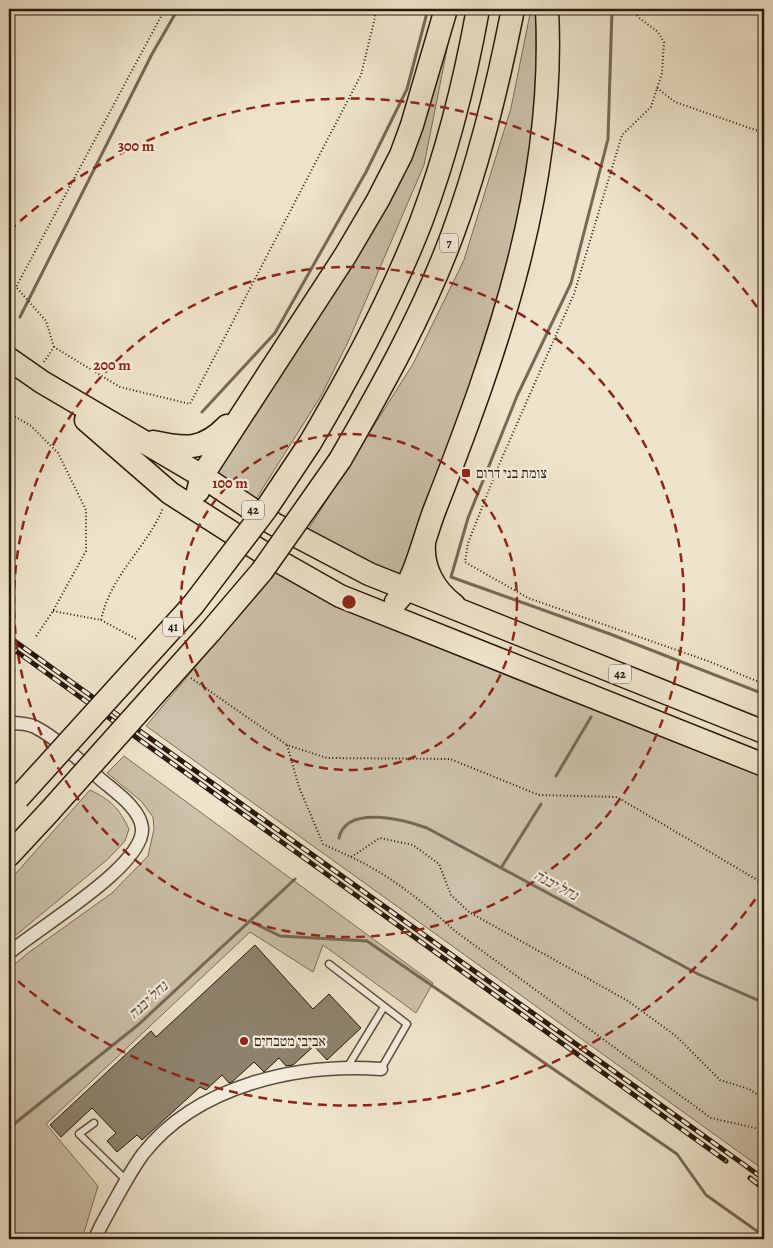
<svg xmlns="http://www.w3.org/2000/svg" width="773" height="1248" viewBox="0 0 773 1248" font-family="Alegreya,'Frank Ruhl Libre',serif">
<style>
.green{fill:#ccc1aa;stroke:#7a6d5a}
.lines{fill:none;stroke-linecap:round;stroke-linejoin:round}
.stream{stroke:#766956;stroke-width:3}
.building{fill:#8e836e;stroke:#27190a}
.lane-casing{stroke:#594c3a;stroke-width:9}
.street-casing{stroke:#594c3a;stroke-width:15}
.highway-casing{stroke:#27190a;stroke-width:25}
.path{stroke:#27190a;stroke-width:2;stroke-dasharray:1 2.5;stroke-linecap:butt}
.lane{stroke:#f4eddd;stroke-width:6}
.street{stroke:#f4eddd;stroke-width:12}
.highway{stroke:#eee4cb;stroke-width:22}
.rail-casing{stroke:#27190a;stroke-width:5}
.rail{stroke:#f4eddd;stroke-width:3;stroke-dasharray:9;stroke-linecap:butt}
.highway-bridge-casing{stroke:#27190a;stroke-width:25;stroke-linecap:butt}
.highway-bridge{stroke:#eee4cb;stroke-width:22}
.ring{fill:none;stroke:#8f2418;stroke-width:2.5;stroke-dasharray:9 6}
.poi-dot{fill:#8f2418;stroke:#f4eddd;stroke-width:2}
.labels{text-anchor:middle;stroke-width:4.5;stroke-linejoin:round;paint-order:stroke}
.shield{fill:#f4eddd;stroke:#645949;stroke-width:1}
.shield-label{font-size:12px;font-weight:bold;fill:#27190a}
.poi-label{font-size:14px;fill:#27190a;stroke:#f4eddd;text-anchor:start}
.water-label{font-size:15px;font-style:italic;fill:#5b4f3d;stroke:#f4eddd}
.centre{fill:#8f2418;stroke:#f4eddd;stroke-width:2.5}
.ring-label{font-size:15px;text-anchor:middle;font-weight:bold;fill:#8f2418;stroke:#f4eddd;stroke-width:4.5;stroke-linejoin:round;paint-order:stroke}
</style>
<rect width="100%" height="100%" fill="#eee4cb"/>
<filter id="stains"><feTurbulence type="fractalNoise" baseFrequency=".004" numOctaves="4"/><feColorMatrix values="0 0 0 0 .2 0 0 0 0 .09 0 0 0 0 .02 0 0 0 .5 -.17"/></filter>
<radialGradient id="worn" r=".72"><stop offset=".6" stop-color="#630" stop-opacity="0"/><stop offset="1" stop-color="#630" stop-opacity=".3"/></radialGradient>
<!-- green -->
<path class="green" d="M455,9L424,165L348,342L321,396L256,499L211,476L387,207L409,162Z
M531,9H536V101L532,156L518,217L489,333L425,506L400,578L306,533L413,364L464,260L511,108Z
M278,568L764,777V1170L146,726Z
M124,756L433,983L416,1013L323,945L313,972L250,932L46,1124L98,1186L82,1239H9V969L28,953L112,893L148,856L154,829L153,817L141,801L107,773Z
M90,790C111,800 119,808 129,829L125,841L108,859L9,941V881Z"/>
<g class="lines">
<!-- stream -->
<path class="stream" d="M612,9L608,139L571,283L517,396L468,518L451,577L610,634L764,694
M20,317L152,54L178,9
M202,412L275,333L366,172L407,89L428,9
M556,776L591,717
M339,838C346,804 405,820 427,828L698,974L764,1003
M501,868L541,804
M250,921L280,936L367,941L677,1154L706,1195L764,1236
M9,1128L138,1025L295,879"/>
</g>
<!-- building -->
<path class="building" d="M255,945L313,1009L329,994L361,1028L327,1060L314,1046L293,1065L286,1066L279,1058L264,1072L254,1062L232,1082L229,1083L222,1075L206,1090L200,1087L142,1140L137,1135L117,1152L107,1141L116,1133L92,1108L61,1137L50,1125L151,1031L156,1037Z"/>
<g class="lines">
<defs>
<path id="lane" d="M329,964L407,1024L381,1069
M348,1066L384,1007
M94,1123L79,1134L126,1180"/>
<path id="street" d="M9,723C17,723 27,723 35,727C58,739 79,760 98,777C112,790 140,807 142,828C145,866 37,928 9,953
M95,1239C100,1226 107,1215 114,1202C123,1186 132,1169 143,1154C197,1085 298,1063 381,1069"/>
<path id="highway" d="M9,359L42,382L202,476L274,524L369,574L764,732
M86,420L170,493L259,550L340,596L764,765
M153,442C185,449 203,451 227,426
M310,443C352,372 391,299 421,222C447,153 465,81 478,9
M340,460C382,387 424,312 453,233C480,160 498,85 513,9
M198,491L202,476L345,256L378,200L401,155L412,125L446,9
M424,543C422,568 434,590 454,605
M396,602C414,584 425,534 435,509C498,349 556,184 547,9
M9,855L49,812"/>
</defs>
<!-- lane casing -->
<use href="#lane" class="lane-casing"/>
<!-- street casing -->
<use href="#street" class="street-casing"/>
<!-- highway casing -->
<use href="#highway" class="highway-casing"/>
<!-- path -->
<path class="path" d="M634,9L638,17L658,32L664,42L662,73L651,107L622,135L574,294L498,467L468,543L465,562L528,598L708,661L764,684
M657,88L675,102L764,133
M54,347L46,321L16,287L165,9
M44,362L54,347L120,387L190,404L361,75L377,9
M9,413L31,426L58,453L86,510V551L53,611L35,638
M53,611L101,620C111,574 146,549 163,508
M101,620L138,640
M191,678L287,745L327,758L450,759L539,795L617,797L764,884
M9,680L16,668
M287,745L299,787L323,844L351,857L380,838L413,845L439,864L451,895L469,912L628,1001L676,1036L720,1080L749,1089L764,1099
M351,857C390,875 423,902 455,931L711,1118L764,1130"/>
<!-- lane -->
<use href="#lane" class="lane"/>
<!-- street -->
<use href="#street" class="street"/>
<!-- highway -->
<use href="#highway" class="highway"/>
<defs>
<path id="rail" d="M9,637L764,1179
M9,646L726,1161
M750,1178L764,1189"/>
</defs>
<!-- rail casing -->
<use href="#rail" class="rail-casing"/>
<!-- rail -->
<use href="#rail" class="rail"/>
<defs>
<path id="highway-bridge" d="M18,798L193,605L266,509L310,443
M49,812L210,632L262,571L340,460"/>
</defs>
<!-- highway-bridge casing -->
<use href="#highway-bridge" class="highway-bridge-casing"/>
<!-- highway-bridge -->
<use href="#highway-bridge" class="highway-bridge"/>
</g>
<!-- distance rings -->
<g class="ring">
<circle cx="349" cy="602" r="168"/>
<circle cx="349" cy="602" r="335"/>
<path d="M764 887A503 503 0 0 1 9 973M9 231A503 503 0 0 1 764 317"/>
</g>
<!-- markers -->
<g class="poi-dot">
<rect x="461" y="468" width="10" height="10" rx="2.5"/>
<circle cx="244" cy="1041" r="5"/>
</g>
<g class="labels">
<!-- shield labels -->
<g class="shield">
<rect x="440" y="233.5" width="18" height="19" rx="4"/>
<rect x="242" y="500.5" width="22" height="19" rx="4"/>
<rect x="163" y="617.5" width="20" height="19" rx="4"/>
<rect x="609" y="664.5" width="22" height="19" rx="4"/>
</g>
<g class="shield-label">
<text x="449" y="247">7</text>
<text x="253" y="514">42</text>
<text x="173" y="631">41</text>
<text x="620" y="678">42</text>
</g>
<!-- poi labels -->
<g class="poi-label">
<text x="476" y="478">צומת בני דרום</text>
<text x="254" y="1046">אביבי מטבחים</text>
</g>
<!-- water labels -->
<g class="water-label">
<text transform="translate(556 885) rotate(28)" y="5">נחל יבנה</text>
<text transform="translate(148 1000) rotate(-43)" y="5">נחל יבנה</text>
</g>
</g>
<circle cx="349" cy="602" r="8" class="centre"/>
<g class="ring-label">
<text x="136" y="151">300 m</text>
<text x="112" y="370">200 m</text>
<text x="230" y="488">100 m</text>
</g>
<!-- margin -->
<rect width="773" height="1248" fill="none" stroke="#eee4cb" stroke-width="30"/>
<rect x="10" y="10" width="753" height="1228" fill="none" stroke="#27190a" stroke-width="2.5"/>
<rect x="15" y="15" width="743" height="1218" fill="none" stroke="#27190a"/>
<rect width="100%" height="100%" filter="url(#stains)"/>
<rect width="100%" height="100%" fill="url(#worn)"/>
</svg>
